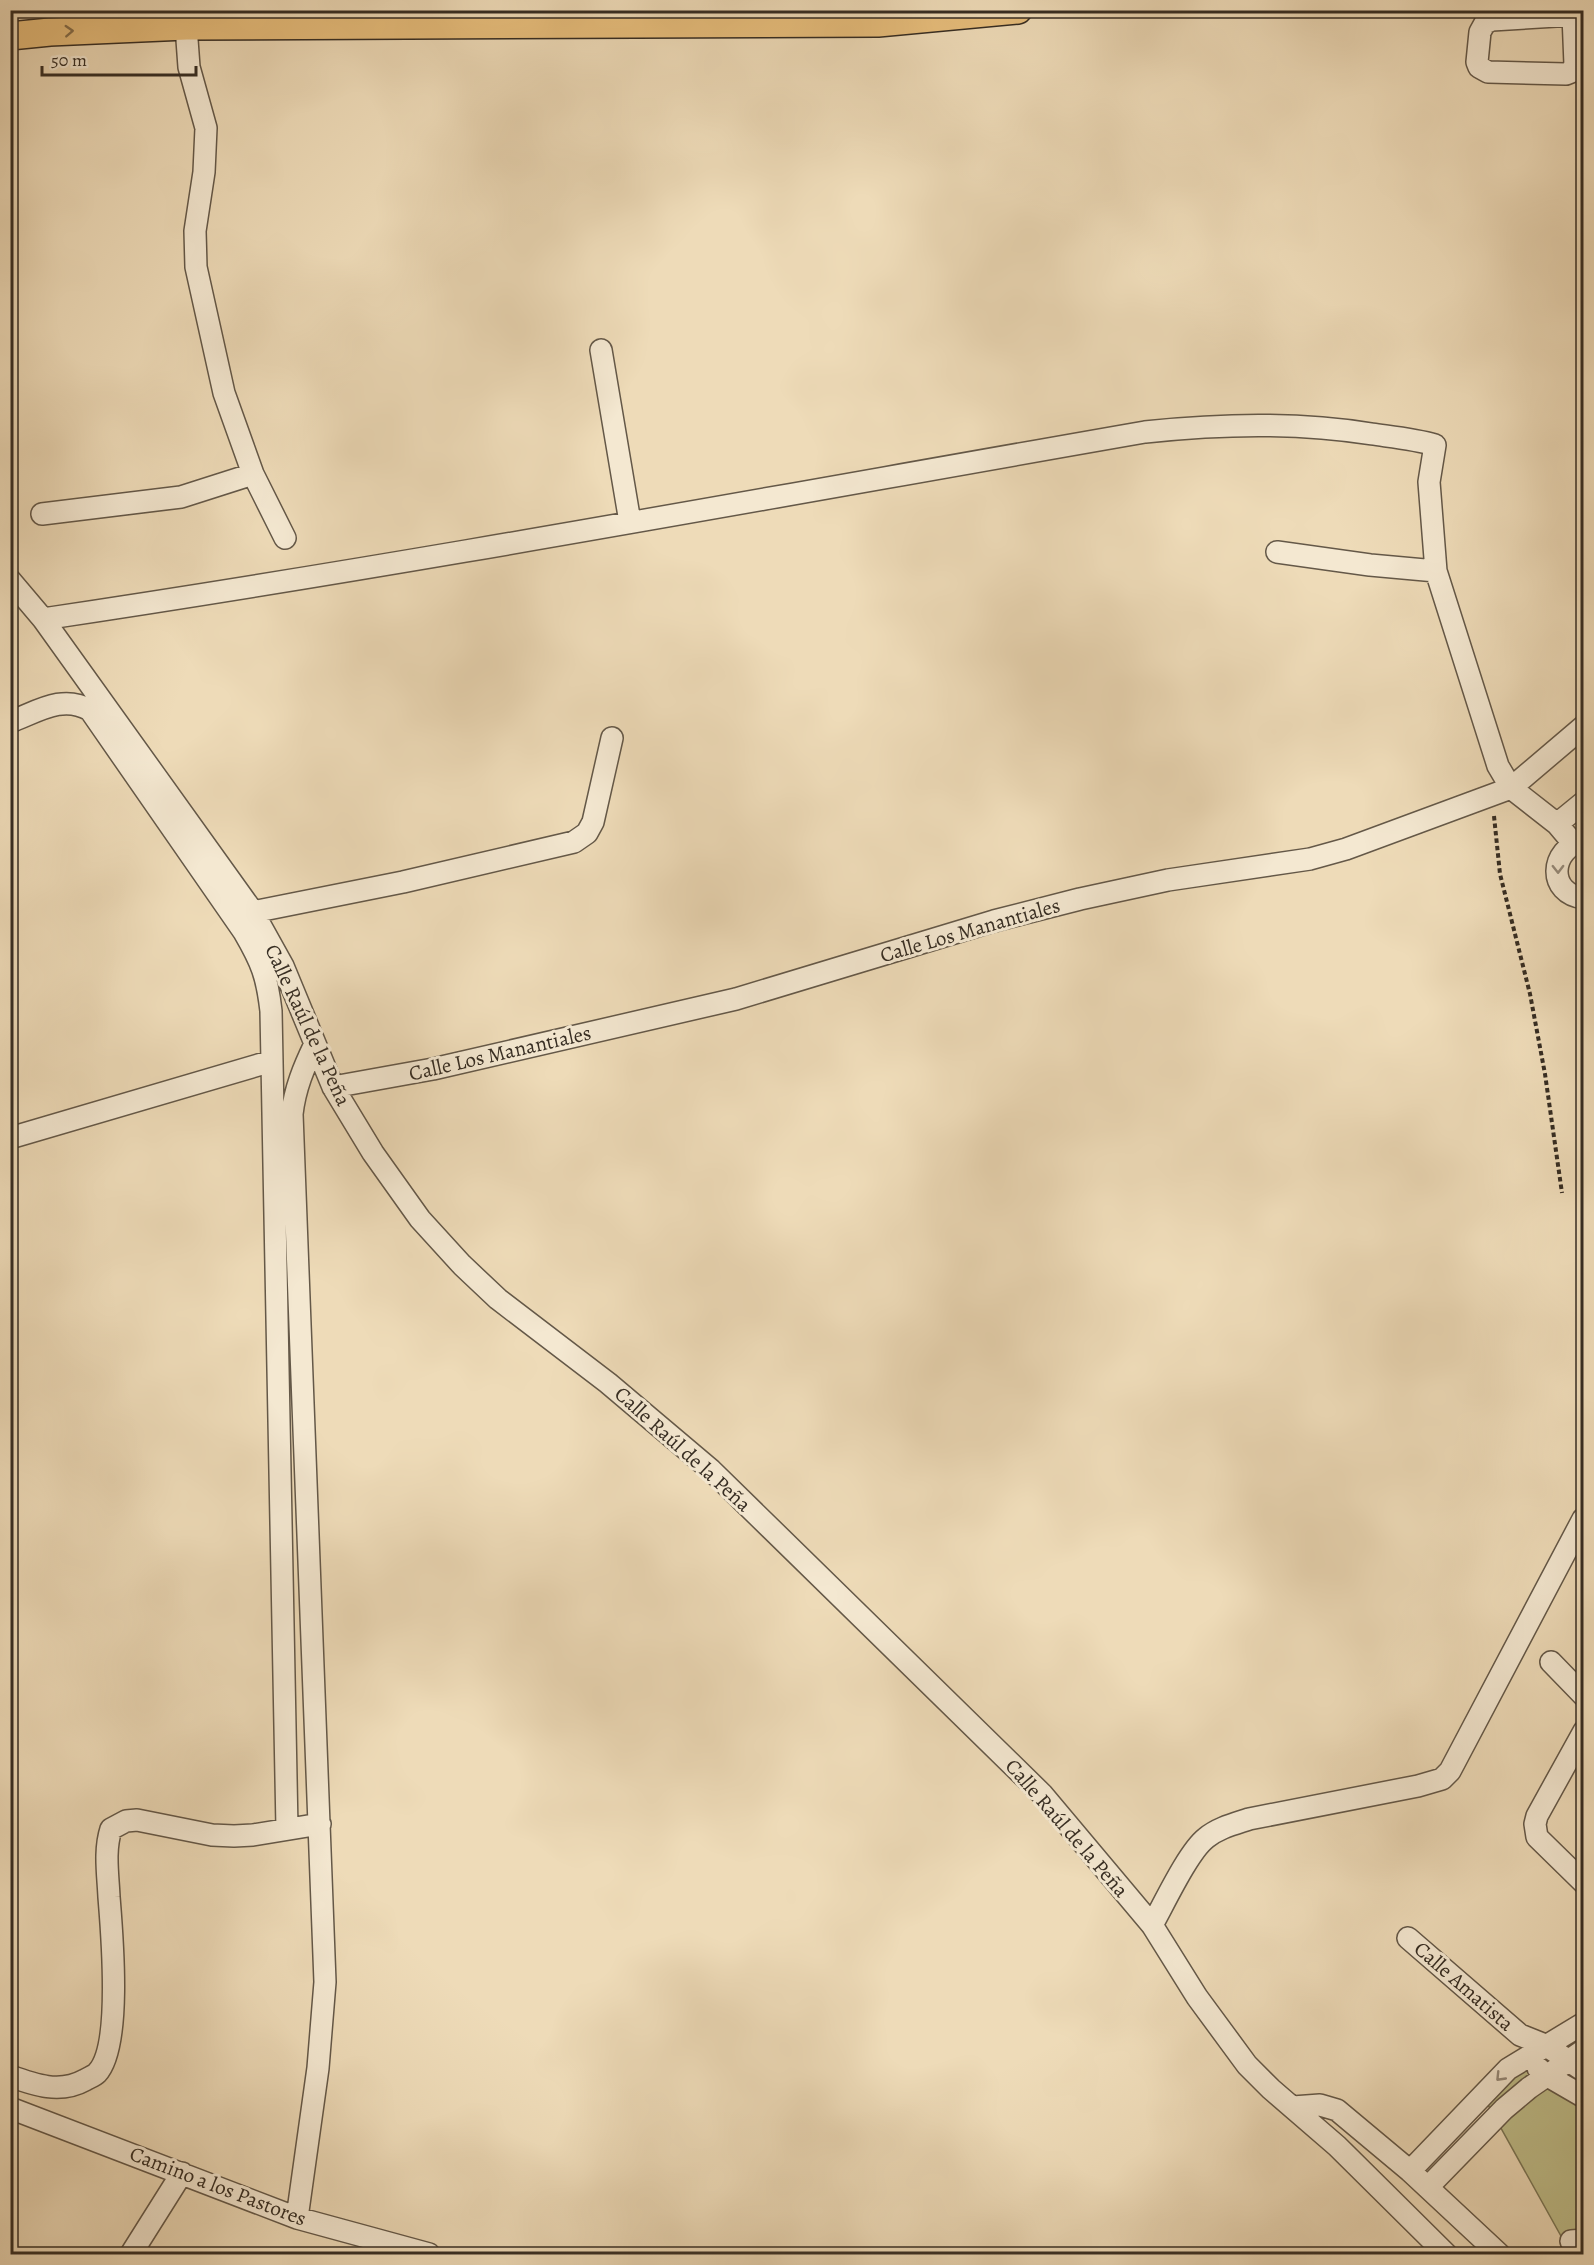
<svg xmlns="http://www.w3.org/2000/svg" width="1594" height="2265" viewBox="0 0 1594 2265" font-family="Alegreya,serif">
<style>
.green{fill:#bfbe8a;stroke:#7a7656;stroke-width:1.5}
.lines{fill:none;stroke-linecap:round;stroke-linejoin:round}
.minor-casing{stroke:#645848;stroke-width:24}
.major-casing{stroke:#362d23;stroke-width:30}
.path{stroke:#362d23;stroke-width:4;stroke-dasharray:4.5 3;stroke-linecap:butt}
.minor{stroke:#f4e8d1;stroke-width:21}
.major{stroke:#e7be7c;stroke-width:27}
.oneway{stroke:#866e4b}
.oneway2{stroke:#958a7a}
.labels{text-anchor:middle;stroke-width:6;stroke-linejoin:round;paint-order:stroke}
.street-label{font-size:21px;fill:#362d23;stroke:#f4e8d1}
</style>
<rect width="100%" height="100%" fill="#eedbb8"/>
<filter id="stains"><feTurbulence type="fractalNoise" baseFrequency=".00333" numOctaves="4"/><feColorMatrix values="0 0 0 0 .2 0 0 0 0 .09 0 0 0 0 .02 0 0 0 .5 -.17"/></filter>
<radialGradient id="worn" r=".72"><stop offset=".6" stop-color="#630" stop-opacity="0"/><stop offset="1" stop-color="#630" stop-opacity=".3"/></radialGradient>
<!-- green -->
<path class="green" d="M1583,2033V2254H1571L1482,2094Z"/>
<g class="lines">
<defs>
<path id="minor" d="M1573,15L1575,65L1571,72L1566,74L1488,72L1479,67L1477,62L1480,32L1485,23L1492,20L1573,15L1584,11
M186,26L189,67L206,128L204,172L195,231L196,267L224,393L253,474L285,538
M601,350L630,522
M42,514L181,497L253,474
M1277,552L1370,565L1436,571
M10,580L43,619L253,912L283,966L333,1087L373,1153L420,1219L462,1265L498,1299L608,1383L711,1470L1042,1794L1152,1925L1197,1997L1247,2065L1271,2089L1337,2146L1446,2254
M43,619C412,564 778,496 1145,432C1222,424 1295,422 1372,434C1393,437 1415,439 1435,445L1429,482L1436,571L1498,766L1511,788L1557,824L1573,843
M10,722C37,712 62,694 90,710L244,932C262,963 267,976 271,1011L287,1829
M1557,824L1584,802
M1584,840C1549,849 1547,894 1584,898
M253,912L403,882L574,842L587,833L593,822L612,738
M333,1087L433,1069L736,999L994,921L1080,899L1168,880L1310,859L1346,849L1511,788L1584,726
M10,1138L272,1061
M1551,1662L1584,1696
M1584,1731L1537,1816L1535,1824L1537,1837L1584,1883
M1152,1925C1164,1904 1188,1852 1206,1838C1218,1828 1234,1824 1249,1819L1418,1786L1442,1779L1450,1771L1583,1519
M1408,1938L1520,2035L1545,2045L1584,2071
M1538,2068L1546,2075L1584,2097
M10,2076C35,2085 60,2094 85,2080C88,2078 94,2076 97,2073C122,2047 112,1934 109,1897C108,1874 104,1851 111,1829L126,1821L137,1820L212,1835L234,1836L253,1835L320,1824
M1293,2107L1320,2105L1337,2110L1410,2171L1499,2254
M10,2108L297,2218L429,2254
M1410,2171L1508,2069L1584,2023
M1428,2187L1504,2109L1529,2088L1584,2050
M297,2218L318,2068L325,1982L292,1114C295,1088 304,1067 315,1044
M1571,2241L1584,2240
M131,2254L182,2173"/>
<path id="major" d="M10,36L50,32L186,26L878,23L1018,10"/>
</defs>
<!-- minor casing -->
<use href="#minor" class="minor-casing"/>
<!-- major casing -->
<use href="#major" class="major-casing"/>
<!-- path -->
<path class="path" d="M1494,816L1500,874L1530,994L1545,1074L1562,1193"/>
<!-- minor -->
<use href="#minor" class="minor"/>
<!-- major -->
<use href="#major" class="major"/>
</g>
<!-- one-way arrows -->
<defs><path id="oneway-chevron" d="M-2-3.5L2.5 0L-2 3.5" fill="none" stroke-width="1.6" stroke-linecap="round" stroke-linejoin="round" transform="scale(1.5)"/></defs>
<use class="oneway" href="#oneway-chevron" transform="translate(69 31) rotate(-3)"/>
<g class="oneway2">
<use href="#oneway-chevron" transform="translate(1558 869) rotate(89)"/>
<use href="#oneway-chevron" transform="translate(1500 2077) rotate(134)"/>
</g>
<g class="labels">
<!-- street labels -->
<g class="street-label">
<text transform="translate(970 930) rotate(-16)" y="7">Calle Los Manantiales</text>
<text transform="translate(308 1025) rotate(65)" y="7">Calle Raúl de la Peña</text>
<text transform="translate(500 1053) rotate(-13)" y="7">Calle Los Manantiales</text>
<text transform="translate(683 1449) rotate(42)" y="7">Calle Raúl de la Peña</text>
<text transform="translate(1067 1828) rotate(49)" y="7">Calle Raúl de la Peña</text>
<text transform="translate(1464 1986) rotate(41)" y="7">Calle Amatista</text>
<text transform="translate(218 2186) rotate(21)" y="7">Camino a los Pastores</text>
</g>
</g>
<!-- margin -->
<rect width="1594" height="2265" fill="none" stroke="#eedbb8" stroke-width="36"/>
<rect x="12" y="12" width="1570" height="2241" fill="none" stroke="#362d23" stroke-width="3"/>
<rect x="18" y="18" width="1558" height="2229" fill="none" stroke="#362d23" stroke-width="1.5"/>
<!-- scale -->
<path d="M42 66v9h154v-9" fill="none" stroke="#362d23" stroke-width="3"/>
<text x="51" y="66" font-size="18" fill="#362d23" stroke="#f4e8d1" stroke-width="4.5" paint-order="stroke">50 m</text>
<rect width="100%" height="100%" filter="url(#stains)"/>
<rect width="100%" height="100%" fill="url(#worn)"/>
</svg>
